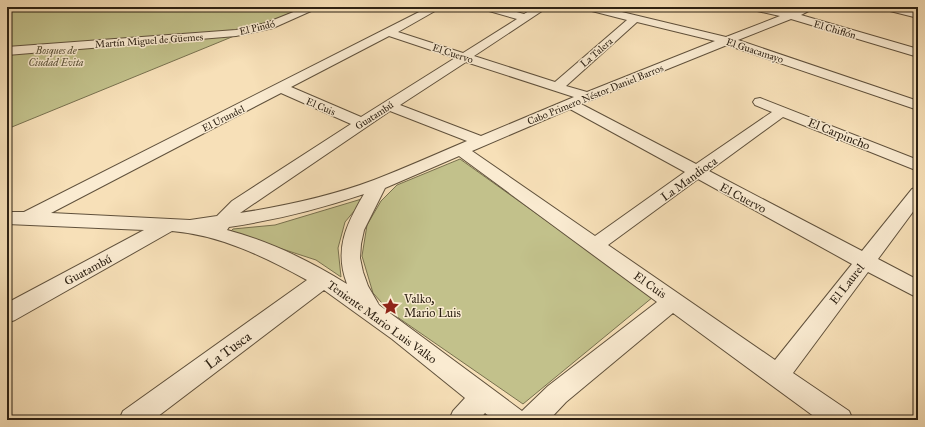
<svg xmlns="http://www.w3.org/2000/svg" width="925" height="427" viewBox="0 0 925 427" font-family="'IM FELL Great Primer',serif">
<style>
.green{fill:#c2c18b;stroke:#78714f}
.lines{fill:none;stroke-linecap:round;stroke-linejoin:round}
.minor-casing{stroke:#60513c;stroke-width:2}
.minor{fill:#faebd1;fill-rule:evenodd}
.labels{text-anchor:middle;stroke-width:3;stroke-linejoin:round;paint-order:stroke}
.far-street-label{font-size:10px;fill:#2d2113;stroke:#faebd1}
.far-park-label{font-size:10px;font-style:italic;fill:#5a5137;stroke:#faebd1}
.street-label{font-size:12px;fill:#2d2113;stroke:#faebd1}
.poi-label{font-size:12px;fill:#2d2113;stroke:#faebd1;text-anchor:start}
.near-street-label{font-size:14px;fill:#2d2113;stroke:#faebd1}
</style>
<rect width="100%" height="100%" fill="#f7e0b8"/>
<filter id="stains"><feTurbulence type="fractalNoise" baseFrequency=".005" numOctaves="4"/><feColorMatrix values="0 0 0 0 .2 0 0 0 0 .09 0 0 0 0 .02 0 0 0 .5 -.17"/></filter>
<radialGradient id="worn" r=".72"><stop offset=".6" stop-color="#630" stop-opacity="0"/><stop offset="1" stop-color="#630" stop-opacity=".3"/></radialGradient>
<!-- green -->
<path class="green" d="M7,7H305L7,129Z
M460,159L653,297L523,404L390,312L373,293L362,256L367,225L381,201L397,185Z
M365,198L345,222L338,248L341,277L316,260L230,232L233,229L275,225Z"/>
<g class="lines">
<defs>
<path id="minor" d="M306,7H320L273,28L236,36L7,55V47L236,30L266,23Z
M429,7H442L398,32L463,53L517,19L482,9L481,7H498L524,14L536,7H548L474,56L555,82L627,20L584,9L583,7H601L726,37L780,16L748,9L747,7H767L790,12L802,7H816L801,15L918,49V57L791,19L738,40L918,101V110L727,45L581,104L696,164L772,112L755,105L753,102L755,99L760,98L918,160V171L783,117L709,171L862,251L912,189L918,187V205L878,259L918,280V298L868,272L793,373L849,411L853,420H819L673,313L566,402L549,420H494L485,413L479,420H449L453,411L465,398L392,339L324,290L153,420H119L123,411L307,280C265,257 220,235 172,231L15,320L7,323V303L144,230L7,224V212H24ZM637,22L715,41L587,92L566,86ZM389,36L455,58L361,117L291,87ZM466,62L574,97L481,136L400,105ZM281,93L351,124L232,201L217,216L190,220L51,213ZM570,109L685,172L595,236L472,151ZM390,111L467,141C436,154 405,168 374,180C331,196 285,206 240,213ZM459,156L657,302L548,386L522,411L379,305L368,286L363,272L360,258L361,244L364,230L385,188ZM698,179L852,264L775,360L608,245ZM364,194C346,225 334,249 347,284C310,261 269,241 227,230L229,227C276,220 319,209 364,194Z
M881,7H898L918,12V18L882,9Z"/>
</defs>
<!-- minor casing -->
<use href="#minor" class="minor-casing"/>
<!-- minor -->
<use href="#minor" class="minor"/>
</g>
<!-- icons -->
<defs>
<symbol id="sight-bare" viewBox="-9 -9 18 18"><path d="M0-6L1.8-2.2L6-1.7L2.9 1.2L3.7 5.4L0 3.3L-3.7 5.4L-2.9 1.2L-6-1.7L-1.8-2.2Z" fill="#8f2418" stroke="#faebd1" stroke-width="2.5" paint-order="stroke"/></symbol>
</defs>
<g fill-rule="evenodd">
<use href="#sight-bare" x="378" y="294" width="25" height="25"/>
</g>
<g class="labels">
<!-- far-street labels -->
<g class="far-street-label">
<text transform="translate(257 27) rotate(-13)" y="4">El Pindó</text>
<text transform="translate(835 29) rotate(16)" y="4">El Chiflón</text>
<text transform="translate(149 40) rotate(-4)" y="4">Martín Miguel de Güemes</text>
<text transform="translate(755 50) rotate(18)" y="4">El Guacamayo</text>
<text transform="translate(596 52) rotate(-41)" y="4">La Talera</text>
<text transform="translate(453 53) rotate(18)" y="4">El Cuervo</text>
<text transform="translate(595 94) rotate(-22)" y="4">Cabo Primero Néstor Daniel Barros</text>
<text transform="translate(321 106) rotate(23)" y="4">El Cuis</text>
<text transform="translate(374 115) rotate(-33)" y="4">Guatambú</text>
<text transform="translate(223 118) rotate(-27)" y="4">El Urundel</text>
</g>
<!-- far-park labels -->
<g class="far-park-label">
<text x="56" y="54">Bosques de<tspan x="56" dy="12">Ciudad Evita</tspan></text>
</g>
<!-- street labels -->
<g class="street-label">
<text transform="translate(839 134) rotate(22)" y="4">El Carpincho</text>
<text transform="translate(689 179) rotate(-36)" y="4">La Mandioca</text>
<text transform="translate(743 198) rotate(28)" y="4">El Cuervo</text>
<text transform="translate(88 270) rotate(-28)" y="4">Guatambú</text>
<text transform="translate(847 284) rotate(-52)" y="4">El Laurel</text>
<text transform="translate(650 285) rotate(35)" y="4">El Cuis</text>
<text transform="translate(382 322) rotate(36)" y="4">Teniente Mario Luis Valko</text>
</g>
<!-- poi labels -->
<g class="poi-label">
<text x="404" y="303">Valko,<tspan x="404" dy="14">Mario Luis</tspan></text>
</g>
<!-- near-street labels -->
<g class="near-street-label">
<text transform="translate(228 350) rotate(-36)" y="5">La Tusca</text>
</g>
</g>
<!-- margin -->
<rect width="925" height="427" fill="none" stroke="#f7e0b8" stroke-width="24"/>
<rect x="8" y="8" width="909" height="411" fill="none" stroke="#2d2113" stroke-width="2"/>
<rect x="12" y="12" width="901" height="403" fill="none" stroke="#2d2113"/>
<rect width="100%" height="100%" filter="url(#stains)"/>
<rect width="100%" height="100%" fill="url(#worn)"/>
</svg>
